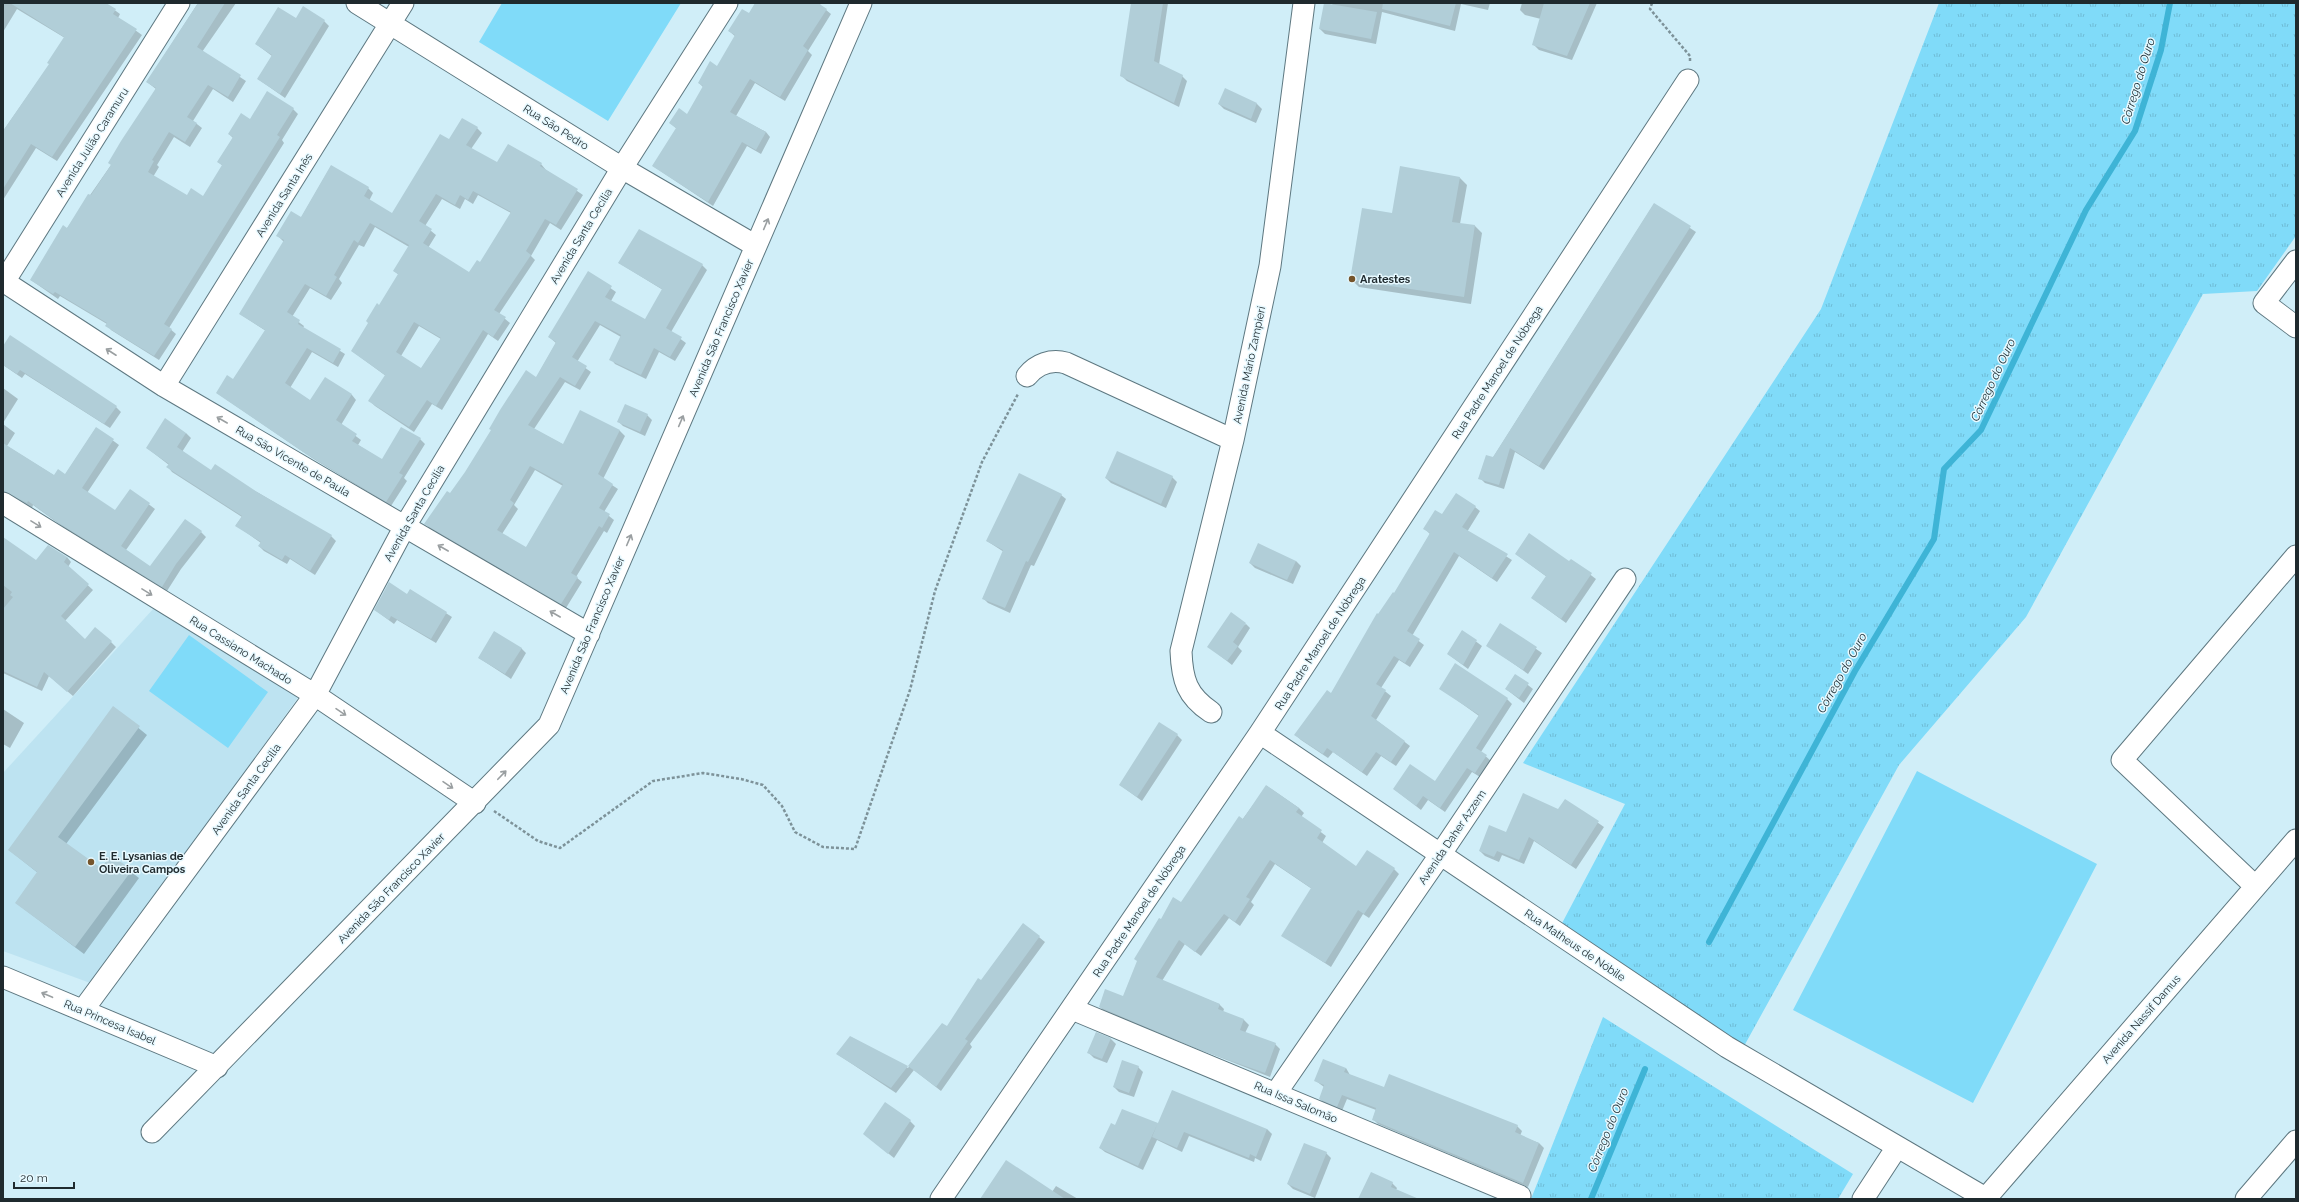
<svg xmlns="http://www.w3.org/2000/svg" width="2299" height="1202" viewBox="0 0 2299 1202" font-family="Raleway,sans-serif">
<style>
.built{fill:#bde3f1}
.grass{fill:url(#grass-tufts)}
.pitch{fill:#80dbf9}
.shadow{fill:#0003;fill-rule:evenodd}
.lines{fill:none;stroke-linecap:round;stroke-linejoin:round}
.stream{stroke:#3eb4d6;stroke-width:6}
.building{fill:#b1ced8;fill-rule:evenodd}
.minor-casing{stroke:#5e7881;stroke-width:23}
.path{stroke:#7d9299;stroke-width:2.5;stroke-dasharray:3 2;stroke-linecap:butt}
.minor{stroke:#fff;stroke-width:21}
.oneway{stroke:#9a9fa1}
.poi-dot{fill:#75542b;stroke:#e7f9ff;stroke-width:1.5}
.labels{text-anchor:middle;stroke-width:3;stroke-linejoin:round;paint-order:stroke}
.street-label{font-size:11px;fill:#1f2a2e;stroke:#e7f9ff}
.poi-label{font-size:11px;font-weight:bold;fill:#1f2a2e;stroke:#e7f9ff;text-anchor:start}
.water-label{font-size:12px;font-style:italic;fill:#1a2e35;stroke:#e7f9ff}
</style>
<defs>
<pattern id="grass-tufts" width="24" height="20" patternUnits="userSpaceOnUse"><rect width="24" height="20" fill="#80dbf9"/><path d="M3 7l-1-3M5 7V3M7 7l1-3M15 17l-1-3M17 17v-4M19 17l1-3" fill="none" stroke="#6ebcd6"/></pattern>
</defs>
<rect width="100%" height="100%" fill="#d0eef8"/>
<!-- built -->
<path class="built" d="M154,608L299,696L93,984L3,951V773Z"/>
<!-- grass -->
<path class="grass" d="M1939,3H2296V236L2257,291L2203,294L2026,617L1899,765L1743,1048L1560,927L1625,804L1523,763L1821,309Z
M1603,1017L1853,1174L1838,1199H1531Z"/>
<!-- pitch -->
<path class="pitch" d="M502,3H681L608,121L479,42Z
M189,635L268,692L228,748L149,691Z
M1917,771L2097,864L1973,1103L1793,1010Z"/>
<!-- shadow -->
<path class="shadow" d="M3,3H105L120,14L118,18L142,35L57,161L36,148L3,200V131L50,64L65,38L17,9L3,32Z
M198,3H236L202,52L246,81L233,102L213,89L193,121L202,128L190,147L174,137L157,165L159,167L153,177L187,196L203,197L223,166L218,162L233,138L229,134L251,120L293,109L298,114L282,140L284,143L169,328L176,334L159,360L111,330L107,324L60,296L58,299L31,280L111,165L156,89L147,82Z
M756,3H821L820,5L831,14L808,51L812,55L785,101L755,83L736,116L766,132L770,137L761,154L747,146L713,206L653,166L677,129L670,123L688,115L704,88L699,83L717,67L736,37L729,31L749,14Z
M1132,3H1168L1159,65L1182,76L1187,81L1179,107L1127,81L1122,76Z
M1333,3H1490L1488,10L1461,4L1455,31L1382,12L1376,44L1325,34L1320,29Z
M1522,3H1597L1572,60L1539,50L1534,45L1541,19L1525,15L1520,10Z
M296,19L324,21L329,26L285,98L258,79L272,56L256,44Z
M1225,90L1257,104L1262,109L1256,123L1224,109L1219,104Z
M477,128L482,133L471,149L498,164H541L546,170L583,195L561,230L550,223L531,256L535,260L499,314L510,323L498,341L488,334L442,410L432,404L414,432L375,406L370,401L386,376L352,351L399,275L394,271L409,247L375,227L364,247L359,245L339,279L342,283L331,300L310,288L292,317L304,326L303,328L345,354L338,367L312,352L290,388L311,401L325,379L352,395L356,400L341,425L361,440L358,445L382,460L420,439L425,444L404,478L407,481L391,506L312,458L217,393L233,380L266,331L240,314L284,242L278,236L301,218L331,166L368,188L373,193L369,201L392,214L449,140ZM478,195L511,213L481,264L469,273L428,248L436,235L425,226L442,199L460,209L465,199L473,204ZM419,326L441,339L421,369L401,356Z
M1460,178L1467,185L1460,224L1475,226L1482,233L1471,304L1359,287L1352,280L1393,214Z
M1654,204L1696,232L1544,470L1515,452L1504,489L1485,483L1480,478Z
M619,263L702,265L707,270L671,332L686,343L675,361L659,352L646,379L615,364L611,359L621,337L600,325L577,362L591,372L580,390L565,382L534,429L564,445L580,412L620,431L625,436L603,479L618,489L604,512L614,520L607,533L604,531L576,577L582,582L566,608L430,529L426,524L451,495L536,378L556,343L549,337L589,273L616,292L611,301L645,321L663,290ZM535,470L563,486L526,548L502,534L518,509L514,505Z
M3,345L116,407L121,412L110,428L25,374L22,378L3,365Z
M3,388L18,399L3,423Z
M647,415L652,420L645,436L623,426L618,421Z
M3,424L15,433L7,446L55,476L65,475L96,428L119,445L87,493L116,512L130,490L155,509L126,550L150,567L201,532L206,537L181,569L167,591L66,529L33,505L32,508L9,495L3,499Z
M186,433L191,438L182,452L211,472L257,492L331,536L336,541L315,575L290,559L287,564L264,551L259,546L261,543L236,525L242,517L172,472L168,467L169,465L147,448Z
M1172,477L1177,482L1166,508L1111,483L1106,478Z
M1061,495L1066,499L1034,566L1031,565L1010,613L988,603L983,598L1004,552L987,541Z
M1475,507L1480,511L1467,532L1512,560L1497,582L1459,556L1412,636L1424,645L1410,667L1399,660L1381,688L1391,696L1376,720L1410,746L1396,766L1381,756L1367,776L1333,752L1328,758L1301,740L1296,735L1331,694L1379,615L1395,594L1430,534L1425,529L1442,516Z
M3,550L37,561L67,557L71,562L68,567L93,590L65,621L85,640L111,642L116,647L73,696L49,676L42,691L3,673Z
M1516,554L1570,562L1571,560L1596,579L1566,623L1532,598L1547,577Z
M1296,561L1301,566L1293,584L1255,568L1250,563Z
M410,590L452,617L436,643L397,620L394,624L375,610L407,595Z
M1246,624L1250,628L1238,647L1242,651L1232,665L1209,647Z
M1501,625L1542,653L1528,674L1487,645Z
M1462,631L1482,646L1468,669L1448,654Z
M521,648L526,653L511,679L479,658Z
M1515,675L1533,689L1524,703L1506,689Z
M1440,688L1507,699L1512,704L1481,752L1491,761L1480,777L1472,772L1445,812L1428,800L1421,810L1394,789L1436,783L1479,716Z
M114,708L147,735L66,844L101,870L111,856L139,878L84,954L16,903L38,873L9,850Z
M3,709L24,723L10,748L3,744Z
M1177,735L1182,740L1142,801L1120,785Z
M1267,786L1299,808L1304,813L1301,817L1326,836L1322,843L1357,868L1394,869L1399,874L1369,918L1363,914L1331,967L1283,936L1312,889L1275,864L1251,902L1254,905L1240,926L1229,918L1201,956L1185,944L1162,981L1219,1004L1224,1009L1223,1012L1244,1020L1249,1025L1245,1033L1275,1044L1280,1049L1270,1077L1105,1012L1100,1007L1124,997L1162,921L1181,903Z
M1565,800L1604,827L1576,869L1534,841L1524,864L1502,855L1499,862L1485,856L1480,851L1506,833L1558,811Z
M1023,924L1045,942L970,1044L972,1047L941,1091L914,1070L896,1093L837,1054L851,1037L908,1068L942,1024L947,1028Z
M1096,1033L1111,1039L1116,1044L1107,1063L1094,1058L1089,1053Z
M1138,1067L1143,1072L1134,1097L1119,1092L1114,1087Z
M1346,1068L1350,1075L1385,1088L1517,1126L1522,1131L1520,1136L1539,1143L1544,1148L1528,1187L1378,1124L1373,1119L1376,1110L1347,1099L1342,1111L1325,1104L1320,1099L1324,1087L1316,1081Z
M910,1121L915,1126L894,1158L864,1134Z
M1157,1124L1267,1129L1272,1134L1261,1161L1255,1158L1254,1162L1189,1136L1182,1152L1157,1140L1143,1170L1105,1152L1100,1148L1116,1127Z
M1326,1153L1331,1158L1315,1198L1293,1189L1288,1184Z
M1392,1183L1397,1188L1396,1190L1413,1199H1359Z
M1056,1186L1078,1199H981L1052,1192Z"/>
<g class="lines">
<!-- stream -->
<path class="stream" d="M1709,942L1855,671L1934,539L1944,469L1981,430L2086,210L2135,131L2161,50L2170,3
M1591,1199L1645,1069"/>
</g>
<!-- building -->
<path class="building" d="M10,3H106L116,9L113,14L137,29L52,157L31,144L3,189V131L49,64L47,63L64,37Z
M198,3H225L197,47L241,75L228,97L208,85L187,117L197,123L185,142L169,132L152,160L154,161L148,172L187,195L191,188L203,196L222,165L217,162L233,137L228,134L241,113L250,119L267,91L294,108L277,135L280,137L164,324L172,329L154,356L105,326L107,323L55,292L53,294L30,280L63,225L67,228L88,194L91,195L111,165L108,163L121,141L156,88L146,82Z
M755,3H818L827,9L803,46L808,50L780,97L750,79L730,112L766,132L756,150L742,142L708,202L652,166L676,128L669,123L679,108L687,114L703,86L698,83L710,61L717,66L735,35L728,31L742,9L749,13Z
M1131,3H1163L1154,61L1183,75L1174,103L1120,76Z
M1324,3L1377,12L1371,39L1319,29Z
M1383,3H1456L1450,26L1382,9Z
M1544,3H1590L1567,56L1532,45Z
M303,6L325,20L280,94L257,79L272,55L255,44L278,7L296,18Z
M1225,88L1257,103L1251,119L1218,104Z
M462,118L478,127L466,145L497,162L508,144L542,163L540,166L578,189L556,225L545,219L526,251L531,255L494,310L506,317L493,337L483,330L436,406L427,400L409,427L368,401L385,375L351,351L368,323L366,321L377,303L379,305L398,274L393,271L409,245L370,223L358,243L354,240L334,275L337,277L326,296L305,284L287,312L300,320L298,324L341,349L333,363L307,348L285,383L310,400L325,377L352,394L336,420L357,434L352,441L382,459L401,427L421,438L399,473L403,475L386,502L306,454L216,393L227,375L233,379L265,330L239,314L284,240L276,236L291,211L301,217L331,165L369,187L364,196L392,213L440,134L449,139ZM473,191L511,212L480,262L477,260L469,272L423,243L432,229L419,221L436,194L455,205L460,195L468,200ZM414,322L441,338L421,368L396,352Z
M1400,166L1460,177L1452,222L1475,225L1464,297L1350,280L1362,208L1392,213Z
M1654,203L1691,226L1539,466L1510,448L1499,485L1478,479L1486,455L1493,457Z
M639,229L703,264L666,328L682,337L670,357L654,348L641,375L609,360L621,335L595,321L572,357L587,366L575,386L560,377L528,425L563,444L580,410L620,430L598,474L613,484L599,508L610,514L602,528L599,526L571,573L578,577L561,604L424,524L447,491L450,493L465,472L491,430L489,429L500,410L526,370L536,377L556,342L548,337L588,271L612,286L605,297L645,319L662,289L618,263ZM530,466L563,484L526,547L497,530L514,503L510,500Z
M10,335L117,406L104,424L20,370L17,374L3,365V346Z
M625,404L648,414L640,432L617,422Z
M165,418L186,433L177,447L211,470L215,464L257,492L332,535L310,571L285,555L282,560L258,546L261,542L235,526L242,516L166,467L169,464L146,448Z
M96,427L114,439L82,488L115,510L130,489L150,503L121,546L150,566L185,519L202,531L176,564L162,587L60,524L28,501L27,503L3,491V443L54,475L58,469L65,474Z
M1117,451L1173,476L1161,504L1105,478Z
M1019,473L1062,494L1028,562L1026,561L1005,608L982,599L1003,550L986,541Z
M1456,493L1476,506L1462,527L1508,554L1492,578L1454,552L1407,631L1420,639L1405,663L1394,656L1376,684L1386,690L1371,716L1405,741L1391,762L1376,752L1362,772L1327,748L1323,754L1294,735L1327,690L1331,693L1377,613L1378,614L1393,592L1394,593L1430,533L1423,529L1435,510L1442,514Z
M1529,533L1569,561L1571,559L1592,573L1561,619L1531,598L1546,576L1515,554Z
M3,537L36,560L48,545L67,557L64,562L89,584L61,616L85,639L95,627L112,641L67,692L44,672L37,687L3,671V609L13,597L10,595L12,592L3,585Z
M1258,543L1296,561L1287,580L1249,563Z
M389,582L407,594L410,589L447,612L431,639L391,616L389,620L374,610Z
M1231,612L1246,623L1233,642L1238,646L1227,661L1207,647Z
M1500,623L1537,647L1523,670L1486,646Z
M1462,630L1477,640L1463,665L1447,654Z
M494,631L522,648L505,674L478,658Z
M1455,663L1508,698L1476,748L1487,755L1475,773L1467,768L1440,808L1423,796L1416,806L1393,789L1410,764L1435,781L1479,715L1439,689Z
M1515,674L1529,683L1519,698L1505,689Z
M113,706L140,726L58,837L101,868L111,855L132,870L75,947L15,903L37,872L8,850Z
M1159,722L1178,734L1137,797L1119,785Z
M1266,785L1299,808L1296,812L1322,830L1317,838L1356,866L1367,850L1395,868L1364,914L1358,910L1325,963L1281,936L1311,888L1270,860L1246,897L1250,899L1235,922L1224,914L1195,952L1179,940L1156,977L1220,1004L1218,1009L1244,1019L1240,1030L1276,1043L1265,1073L1200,1050L1099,1007L1105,989L1123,996L1137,961L1134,959L1159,918L1161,919L1173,897L1181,902L1239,816L1243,819Z
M1523,793L1558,809L1565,799L1599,821L1571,865L1529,837L1519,860L1497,851L1494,857L1479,851L1489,825L1506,832Z
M1023,923L1040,936L965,1039L968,1041L936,1087L908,1066L942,1023L947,1026L978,978L981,980Z
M1096,1032L1111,1038L1102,1059L1087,1053Z
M850,1036L908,1066L891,1088L836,1054Z
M1323,1059L1346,1068L1344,1072L1384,1087L1389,1074L1518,1125L1515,1132L1539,1143L1523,1183L1372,1120L1376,1108L1342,1095L1337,1107L1319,1099L1324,1085L1314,1081Z
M1122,1060L1139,1066L1129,1093L1113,1087Z
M1172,1090L1267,1129L1256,1157L1250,1154L1249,1158L1184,1132L1177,1148L1152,1137Z
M885,1102L911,1120L888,1154L863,1134Z
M1122,1109L1158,1123L1138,1166L1099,1148L1111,1123L1115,1125Z
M1304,1143L1327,1152L1310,1194L1287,1184Z
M1006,1160L1065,1199H980Z
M1371,1172L1393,1182L1391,1187L1419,1199H1358Z"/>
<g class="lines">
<defs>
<path id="minor" d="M357,3L622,168L756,246
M2296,261L2264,303L2296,327
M3,281L164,386L589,634
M4,282L179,3
M1027,376C1037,364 1051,359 1066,363L1233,440
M164,386L403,3
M3,503L315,695L475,803
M1211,712C1187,696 1182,680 1181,651L1233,440L1270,266L1304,3
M1260,733L1727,1047L1987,1199
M2255,886L2122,760L2296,556
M3,977L217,1067
M1072,1009L1520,1196
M83,1010L315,695L405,526L622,168L727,3
M1276,1093L1440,855L1625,579
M152,1132L549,725L861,3
M1986,1198L2296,840
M941,1199L1260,733L1688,80
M1863,1199L1897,1147
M2246,1199L2296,1141"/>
</defs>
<!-- minor casing -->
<use href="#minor" class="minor-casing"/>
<!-- path -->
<path class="path" d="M1652,3L1650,9L1690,56V61
M494,811L538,841L560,848L653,781L703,773L741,779L763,785L782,806L795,832L823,847L855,849L910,690L935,591L982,462L1018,394"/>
<!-- minor -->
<use href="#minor" class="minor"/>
</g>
<!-- one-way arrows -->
<defs><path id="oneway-shaft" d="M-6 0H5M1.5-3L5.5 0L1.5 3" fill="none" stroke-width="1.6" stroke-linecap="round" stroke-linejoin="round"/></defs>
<g class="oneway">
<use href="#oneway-shaft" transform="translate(766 224) rotate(-67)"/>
<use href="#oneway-shaft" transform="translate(111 352) rotate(-147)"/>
<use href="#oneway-shaft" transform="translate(222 420) rotate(-150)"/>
<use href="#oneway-shaft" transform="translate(681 421) rotate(-67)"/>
<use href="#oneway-shaft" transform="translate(36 524) rotate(32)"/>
<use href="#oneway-shaft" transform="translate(629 540) rotate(-67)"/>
<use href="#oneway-shaft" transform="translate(443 548) rotate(-150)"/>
<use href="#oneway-shaft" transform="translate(147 592) rotate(32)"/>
<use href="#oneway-shaft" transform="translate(555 614) rotate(-150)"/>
<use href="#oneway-shaft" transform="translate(341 712) rotate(34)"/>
<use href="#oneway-shaft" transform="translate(502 775) rotate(-46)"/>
<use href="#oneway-shaft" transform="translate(448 785) rotate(34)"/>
<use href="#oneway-shaft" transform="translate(47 995) rotate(-157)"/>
</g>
<!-- markers -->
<g class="poi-dot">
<circle cx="1352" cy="279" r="4"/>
<circle cx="91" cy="862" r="4"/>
</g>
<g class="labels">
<!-- street labels -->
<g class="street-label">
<text transform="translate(556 127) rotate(32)" y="4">Rua São Pedro</text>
<text transform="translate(92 142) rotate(-58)" y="4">Avenida Julião Caramuru</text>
<text transform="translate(284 195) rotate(-58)" y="4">Avenida Santa Inês</text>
<text transform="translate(581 236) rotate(-59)" y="4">Avenida Santa Cecília</text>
<text transform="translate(721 328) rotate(-67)" y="4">Avenida São Francisco Xavier</text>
<text transform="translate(1249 365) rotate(-78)" y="4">Avenida Mário Zampieri</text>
<text transform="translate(1497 372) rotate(-57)" y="4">Rua Padre Manoel de Nóbrega</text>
<text transform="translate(293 461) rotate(30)" y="4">Rua São Vicente de Paula</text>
<text transform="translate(414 513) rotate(-60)" y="4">Avenida Santa Cecília</text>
<text transform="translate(592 625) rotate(-67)" y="4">Avenida São Francisco Xavier</text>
<text transform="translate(1320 643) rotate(-57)" y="4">Rua Padre Manoel de Nóbrega</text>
<text transform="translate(241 650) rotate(32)" y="4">Rua Cassiano Machado</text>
<text transform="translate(246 789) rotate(-54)" y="4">Avenida Santa Cecília</text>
<text transform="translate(1452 837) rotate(-56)" y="4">Avenida Daher Azzem</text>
<text transform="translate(391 888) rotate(-46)" y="4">Avenida São Francisco Xavier</text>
<text transform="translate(1139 911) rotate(-56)" y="4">Rua Padre Manoel de Nóbrega</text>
<text transform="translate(1575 945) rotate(34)" y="4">Rua Matheus de Nóbile</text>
<text transform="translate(2141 1019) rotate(-49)" y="4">Avenida Nassif Damus</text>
<text transform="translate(110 1022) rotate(23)" y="4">Rua Princesa Isabel</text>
<text transform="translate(1296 1102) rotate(23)" y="4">Rua Issa Salomão</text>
</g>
<!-- poi labels -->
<g class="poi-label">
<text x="1360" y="283">Aratestes</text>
<text x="99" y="860">E. E. Lysanias de<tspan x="99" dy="13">Oliveira Campos</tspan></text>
</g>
<!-- water labels -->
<g class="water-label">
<text transform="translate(2138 81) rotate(-73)" y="4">Córrego do Ouro</text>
<text transform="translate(1993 380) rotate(-65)" y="4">Córrego do Ouro</text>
<text transform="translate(1842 673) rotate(-61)" y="4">Córrego do Ouro</text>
<text transform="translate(1608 1130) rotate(-68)" y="4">Córrego do Ouro</text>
</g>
</g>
<!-- border -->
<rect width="2299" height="1202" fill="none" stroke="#1f2a2e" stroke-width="8"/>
<!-- scale -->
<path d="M14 1182v6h60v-6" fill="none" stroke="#1f2a2e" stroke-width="2"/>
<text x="20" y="1182" font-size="12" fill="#1f2a2e" stroke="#e7f9ff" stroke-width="3" paint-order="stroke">20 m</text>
</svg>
